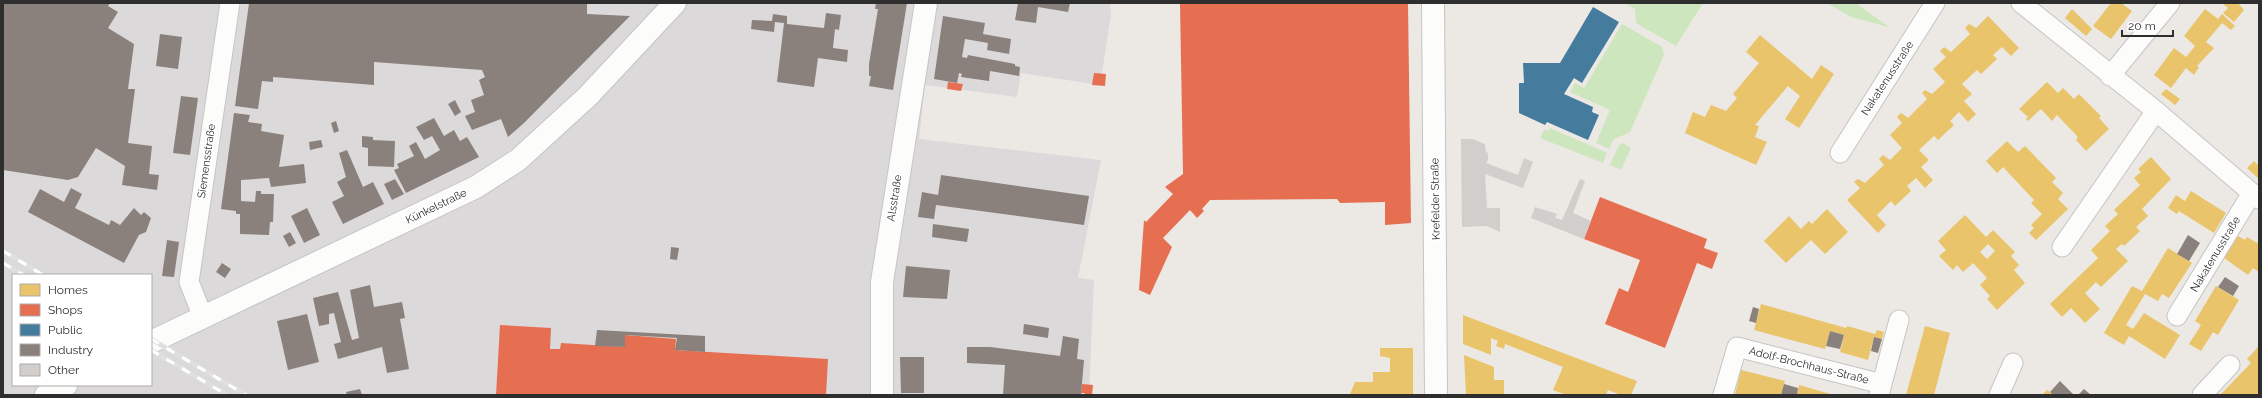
<svg xmlns="http://www.w3.org/2000/svg" width="2262" height="398" viewBox="0 0 2262 398" font-family="Raleway,sans-serif">
<style>
.industrial{fill:#dcd9db;fill-rule:evenodd}
.green{fill:#cee6be}
.homes{fill:#e9c46a;fill-rule:evenodd}
.shops{fill:#e76f51}
.public{fill:#457b9d}
.industry{fill:#8a817c}
.building{fill:#d1cecb}
.lines{fill:none;stroke-linecap:round;stroke-linejoin:round}
.street-casing{stroke:#c5c4c5;stroke-width:21}
.secondary-casing{stroke:#c5c4c5;stroke-width:24}
.street{stroke:#fcfcfb;stroke-width:19}
.secondary{stroke:#fcfcfb;stroke-width:22}
.rail-casing{stroke:#dfdfe1;stroke-width:4.5}
.rail{stroke:#fff;stroke-width:3;stroke-dasharray:9;stroke-linecap:butt}
.labels{text-anchor:middle;stroke-width:4;stroke-linejoin:round;paint-order:stroke}
.street-label{font-size:11px;fill:#2e2e2e;stroke:#fff}
</style>
<rect width="100%" height="100%" fill="#ece8e4"/>
<!-- industrial -->
<path class="industrial" d="M3,3H1110L1111,15L1100,85L1021,73L1017,97L925,85L919,139L1101,160L1078,278L1094,280L1089,395H3ZM13,275H151V385H13Z"/>
<!-- green -->
<path class="green" d="M1624,3H1703L1676,46L1636,23L1635,9Z
M1827,3H1856L1889,27L1851,17Z
M1622,24L1662,47L1664,55L1630,132L1613,140L1609,149L1596,143L1610,110L1570,92L1575,83L1584,88Z
M1550,128L1607,153L1603,163L1540,138L1544,130L1548,131Z
M1623,143L1631,148L1621,170L1610,165L1619,145Z"/>
<!-- homes -->
<path class="homes" d="M2111,3H2121L2132,11L2111,39L2093,26Z
M2222,3H2238L2244,10L2234,22L2223,13L2228,8Z
M2072,9L2092,29L2086,36L2065,18Z
M2205,9L2218,19L2222,14L2235,26L2231,30L2222,23L2206,42L2214,48L2197,66L2199,67L2194,75L2186,68L2171,88L2154,75L2174,48L2186,57L2195,46L2184,36Z
M1988,16L2019,48L2011,56L2002,47L1993,55L1997,59L1981,74L1977,70L1962,84L1972,94L1964,101L1976,114L1968,122L1959,112L1950,121L1954,125L1938,140L1934,136L1919,150L1929,160L1921,167L1933,180L1925,188L1916,178L1907,186L1911,191L1895,206L1891,201L1877,215L1886,225L1878,233L1847,200L1860,188L1854,182L1858,179L1865,183L1884,165L1879,159L1883,155L1890,160L1902,148L1890,135L1902,123L1897,117L1901,113L1908,118L1927,99L1922,93L1925,90L1932,94L1945,82L1933,69L1946,57L1940,51L1944,47L1951,52L1970,34L1965,28L1969,24L1976,28Z
M1760,35L1812,79L1821,65L1834,74L1799,128L1785,119L1800,96L1788,86L1755,125L1759,126L1755,137L1767,142L1756,165L1685,133L1693,112L1705,117L1711,105L1726,111L1737,98L1733,94L1759,63L1746,52Z
M2047,82L2058,93L2063,88L2074,99L2079,94L2101,116L2099,118L2109,129L2086,151L2076,140L2078,137L2057,115L2052,121L2041,109L2028,121L2026,119L2028,117L2019,109Z
M2166,89L2180,99L2175,105L2161,94Z
M2007,141L2018,152L2025,146L2056,178L2052,182L2063,193L2058,199L2068,209L2036,240L2029,233L2034,228L2031,225L2042,214L2031,203L2034,200L2003,167L1997,173L1986,161Z
M2151,157L2171,179L2142,209L2148,216L2136,227L2140,231L2124,246L2122,244L2116,249L2128,261L2101,287L2096,282L2085,293L2100,309L2085,323L2071,308L2062,317L2050,304L2098,258L2091,250L2110,231L2105,226L2118,214L2114,210L2140,185L2134,178L2141,172L2138,169Z
M2254,161L2259,166V179L2247,168Z
M2191,191L2226,213L2214,233L2179,211L2177,214L2168,208L2176,195L2185,201Z
M1827,209L1848,232L1825,254L1811,240L1786,263L1764,241L1789,216L1801,229L1809,221L1812,224Z
M1965,215L1986,237L1993,230L2015,252L2011,256L2019,265L2014,270L2025,283L1997,310L1987,299L1990,296L1980,285L1987,278L1973,263L1963,272L1957,265L1953,270L1939,256L1946,250L1938,241ZM1988,244L1995,251L1987,259L1980,252Z
M2238,236L2245,240L2247,237L2259,244V272L2253,268L2248,275L2224,258Z
M2168,248L2192,263L2169,298L2162,294L2158,301L2145,294L2126,325L2133,329L2144,313L2180,335L2165,359L2129,336L2124,345L2104,333L2132,286L2142,291Z
M2216,286L2239,300L2218,335L2213,332L2201,351L2189,344L2201,325L2195,321Z
M1761,304L1846,328L1847,326L1875,334L1877,330L1884,332L1882,339L1874,337L1868,360L1840,352L1844,335L1830,331L1825,349L1754,330Z
M1463,315L1637,381L1631,395H1621L1608,390L1606,395H1566L1553,390L1563,367L1505,344L1504,349L1496,346L1498,341L1491,338V355L1463,344Z
M1925,326L1950,333L1934,395H1906Z
M2259,346V394L2220,395L2251,363L2247,359Z
M1380,348H1413V395L1350,394L1355,382H1373V372H1390V358L1380,356Z
M1464,355L1494,367V380H1504V395H1466Z
M1741,370L1785,381L1781,395H1735Z
M1799,385L1834,395H1797Z
M2047,390L2050,392L2053,395H2042Z"/>
<!-- shops -->
<path class="shops" d="M1180,3H1408L1411,223L1385,225V202L1340,203L1337,199L1210,200L1202,209L1204,211L1197,218L1190,210L1163,238L1172,247L1150,295L1139,290L1144,220L1146,222L1173,194L1165,187L1183,174Z
M1094,73L1106,74L1105,86L1092,85Z
M948,82L963,84L961,91L947,89Z
M1600,197L1707,239L1704,248L1718,253L1712,269L1697,263L1665,348L1605,324L1619,288L1628,292L1640,260L1584,239Z
M500,325L551,328L550,349H560L561,343L625,347V335L676,339L675,350L828,359L826,395H496Z
M1082,384L1093,385L1092,395H1084L1085,393H1081Z"/>
<!-- public -->
<path class="public" d="M1593,7L1619,22L1582,83L1574,78L1564,94L1593,107L1592,112L1599,115L1588,140L1547,122L1545,125L1519,113V83H1524L1523,63H1560Z"/>
<!-- industry -->
<path class="industry" d="M3,3H110L108,6L118,12L108,28L134,44L128,89H135L128,143L152,146L149,174L159,175L157,190L122,185L125,166L96,148L78,177L68,180L3,170Z
M249,3H587V14L630,16L524,123L508,137L501,119L472,130L465,116L475,112L471,100L484,95L479,80L485,77L482,70L374,62V85L273,77V82L262,81L258,109L235,106Z
M876,3H907L893,90L869,86L871,76H869V64L878,9H875Z
M1018,3H1070L1068,12L1038,7L1036,23L1015,20Z
M826,13L841,15L839,30L835,29L833,48L848,50L847,62L818,58L814,87L777,82L784,23L775,22L774,32L751,29L752,20L772,21L773,14L787,16V24L824,28Z
M943,16L985,23L983,34L1011,39L1009,54L987,50L988,43L965,39L962,57L967,58L968,55L1015,64V66L1020,67L1019,76L990,71L989,81L961,77L962,74L959,73L957,83L934,79Z
M160,34L182,37L178,69L156,66Z
M181,96L198,98L190,155L173,153Z
M455,100L461,112L455,116L448,104Z
M234,113L250,115L248,122L262,124L261,131L284,135L279,167L304,164L306,183L271,187L269,178L241,180V201L255,202L256,191H261V194H274L273,222H270L269,235L240,234V214H236V211L221,209Z
M434,118L444,136L454,130L460,141L467,137L479,157L406,193L394,170L399,168L397,164L414,156L409,146L416,142L425,159L440,150L432,136L424,140L416,127Z
M336,121L339,131L334,133L331,123Z
M362,136L373,137V140L395,141L394,167L368,166V148L362,147Z
M321,140L323,147L310,150L309,142Z
M347,150L363,187L373,182L384,204L343,224L332,202L344,196L337,182L346,177L339,153Z
M941,175L1089,196L1084,225L936,205L934,219L918,217L922,192L938,195Z
M395,179L404,194L392,200L384,184Z
M71,188L82,194L75,208L109,225L111,220L120,225L134,208L141,215L144,212L151,218L146,232L139,235L124,263L28,212L40,189L64,202Z
M307,208L320,235L304,243L291,216Z
M933,224L969,229L967,242L932,237Z
M290,232L296,243L289,247L283,236Z
M2188,235L2200,243L2189,261L2177,254Z
M167,240L179,242L174,277L162,276Z
M671,247L679,248L677,260L670,259Z
M222,263L231,269L225,278L216,272Z
M906,266L950,270L947,299L903,297Z
M2225,277L2239,286L2233,296L2218,287Z
M370,285L374,307L402,302L405,318L400,319L409,369L387,373L382,347L338,359L334,344L341,342L334,313L329,314V324L319,326L313,298L338,292L352,340L359,338L350,290Z
M1753,307L1759,309L1756,323L1749,321Z
M307,314L319,362L288,370L277,321Z
M1024,324L1049,328L1048,338L1023,334Z
M597,330L705,336V352L675,350L677,338L625,335V347L595,346Z
M1830,331L1844,335L1840,349L1826,346Z
M1063,336L1079,339L1077,359L1084,360L1081,395H1003L1005,365L967,363V347H990L1060,356Z
M1874,337L1882,339L1878,353L1871,351Z
M900,357H924V393H901Z
M2060,381L2074,395H2053L2050,392Z
M1784,384L1798,388L1797,395H1781Z
M360,389L362,395H347L346,392Z
M2084,389L2091,395H2078Z"/>
<!-- building -->
<path class="building" d="M1461,139H1472L1485,144L1486,152L1488,153V160L1486,163L1518,175L1524,158L1533,162L1523,188L1485,174L1487,208H1500V232L1487,226L1462,227Z
M1580,179L1585,181L1573,213L1591,221L1584,239L1531,218L1535,207L1557,214L1555,218L1562,220Z"/>
<g class="lines">
<defs>
<path id="street" d="M2021,3L2156,111L2259,199
M2110,76L2170,3
M1840,153L1935,3
M2062,247L2156,111
M2177,316L2252,193
M203,317L189,282L230,3
M1723,395L1737,347L1882,384
M1879,395L1899,320
M1999,395L2013,363
M2202,395L2230,365"/>
<path id="secondary" d="M1433,3L1436,395
M151,342L476,187L518,160L588,96L675,3
M46,395L66,385
M882,395V282L926,3"/>
</defs>
<!-- street casing -->
<use href="#street" class="street-casing"/>
<!-- secondary casing -->
<use href="#secondary" class="secondary-casing"/>
<!-- street -->
<use href="#street" class="street"/>
<!-- secondary -->
<use href="#secondary" class="secondary"/>
<defs>
<path id="rail" d="M3,251L43,275
M3,263L24,275
M151,339L246,395
M151,350L227,395"/>
</defs>
<!-- rail casing -->
<use href="#rail" class="rail-casing"/>
<!-- rail -->
<use href="#rail" class="rail"/>
</g>
<g class="labels">
<!-- street labels -->
<g class="street-label">
<text transform="translate(1887 78) rotate(-57)" y="4">Nakatenusstraße</text>
<text transform="translate(206 161) rotate(-82)" y="4">Siemensstraße</text>
<text transform="translate(894 198) rotate(-81)" y="4">Alsstraße</text>
<text transform="translate(1435 199) rotate(-91)" y="4">Krefelder Straße</text>
<text transform="translate(436 206) rotate(-26)" y="4">Künkelstraße</text>
<text transform="translate(2215 254) rotate(-59)" y="4">Nakatenusstraße</text>
<text transform="translate(1809 365) rotate(14)" y="4">Adolf-Brochhaus-Straße</text>
</g>
</g>
<!-- border -->
<rect width="2262" height="398" fill="none" stroke="#2e2e2e" stroke-width="8"/>
<!-- legend -->
<rect x="12" y="274" width="140" height="112" fill="#ffffff" stroke="#ababab"/>
<rect x="20" y="284" width="20" height="12" fill="#e9c46a" stroke="#ababab"/>
<text x="48" y="294" font-size="12" fill="#2e2e2e">Homes</text>
<rect x="20" y="304" width="20" height="12" fill="#e76f51" stroke="#ababab"/>
<text x="48" y="314" font-size="12" fill="#2e2e2e">Shops</text>
<rect x="20" y="324" width="20" height="12" fill="#457b9d" stroke="#ababab"/>
<text x="48" y="334" font-size="12" fill="#2e2e2e">Public</text>
<rect x="20" y="344" width="20" height="12" fill="#8a817c" stroke="#ababab"/>
<text x="48" y="354" font-size="12" fill="#2e2e2e">Industry</text>
<rect x="20" y="364" width="20" height="12" fill="#d1cecb" stroke="#ababab"/>
<text x="48" y="374" font-size="12" fill="#2e2e2e">Other</text>
<!-- scale -->
<path d="M2122 30v6h51v-6" fill="none" stroke="#2e2e2e" stroke-width="2"/>
<text x="2128" y="30" font-size="12" fill="#2e2e2e" stroke="#ffffff" stroke-width="3" paint-order="stroke">20 m</text>
</svg>
